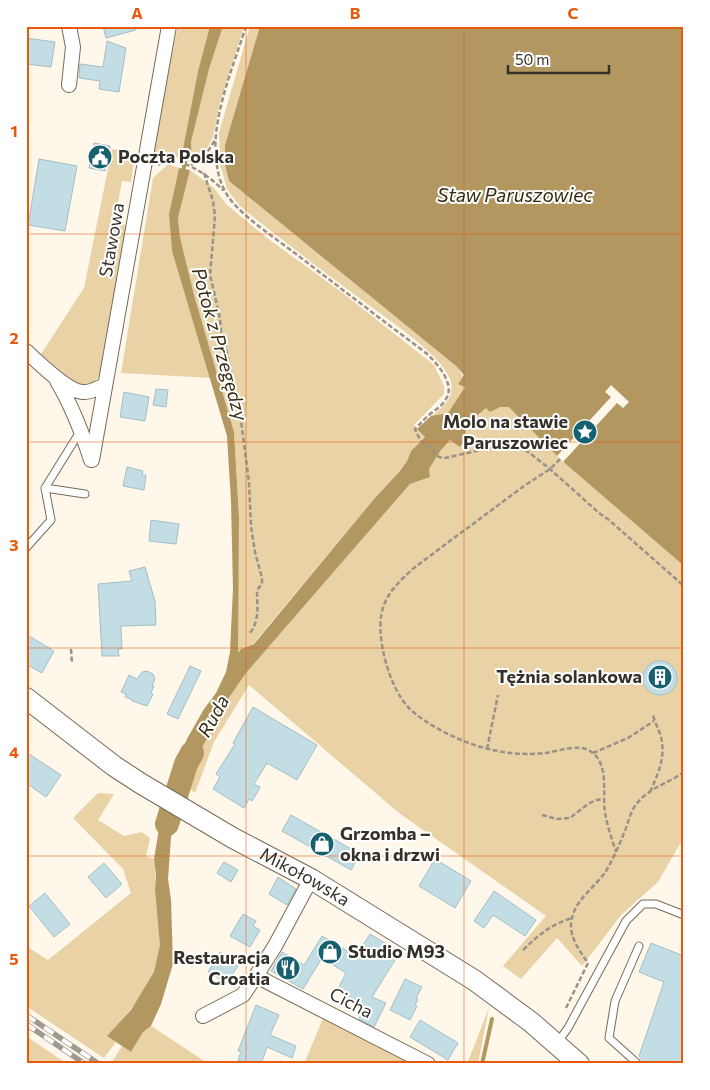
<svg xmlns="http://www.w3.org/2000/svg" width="710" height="1090" viewBox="0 0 710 1090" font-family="Commissioner,sans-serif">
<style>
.green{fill:#e8d2a6}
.water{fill:#b29760}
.pier{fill:#fef7ea}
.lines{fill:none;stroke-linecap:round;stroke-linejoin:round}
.stream{stroke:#b29760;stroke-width:4}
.river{stroke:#b29760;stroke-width:24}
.building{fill:#c2dde4;stroke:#a4bfc5}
.service-casing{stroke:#756b59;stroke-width:9}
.minor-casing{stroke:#756b59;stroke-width:16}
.secondary-casing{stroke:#756b59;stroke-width:22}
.path{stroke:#989288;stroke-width:2.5;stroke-dasharray:5 2.5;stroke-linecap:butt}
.service{stroke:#fff;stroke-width:7}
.minor{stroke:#fff;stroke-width:14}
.secondary{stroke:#fff;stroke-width:20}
.rail-casing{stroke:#9f998f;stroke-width:5.5}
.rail{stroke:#fff;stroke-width:4;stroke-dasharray:11;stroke-linecap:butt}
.grid{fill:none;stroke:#e8590c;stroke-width:1;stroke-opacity:0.55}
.labels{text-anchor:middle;stroke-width:4;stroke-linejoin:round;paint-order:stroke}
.poi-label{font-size:18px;font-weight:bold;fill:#353129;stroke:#fff;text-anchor:start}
.street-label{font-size:18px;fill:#353129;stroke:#fff}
.water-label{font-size:19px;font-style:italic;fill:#362a10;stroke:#fff}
.neatline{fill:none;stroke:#e8590c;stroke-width:2}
.grid-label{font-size:16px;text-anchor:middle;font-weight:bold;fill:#e8590c}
</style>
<rect width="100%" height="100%" fill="#fef7ea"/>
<!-- green -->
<path class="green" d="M178,26H210L198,71L181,159L167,154L148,166Z
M223,26H244L220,102L213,137L203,156L192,162L191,142L209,69Z
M250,26H260L225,145L229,181L456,366C473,387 461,393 448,413L431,416C444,407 456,396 450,379C440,352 378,313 354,294C321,270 289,245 257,220L239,205L227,189L220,164L219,133Z
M112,149L129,152L134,162L131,182L122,181L115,219L126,226L99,377C92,384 87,386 77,385L41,354L84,288Z
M168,164L179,168L169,214L172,251L211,378L121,373L153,178Z
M190,170L214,188L227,205L267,238L344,294L434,365L444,386V394L414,425L425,437L411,451L407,461L400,471L374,499L253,644L241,649L237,654L239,517L234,432L194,295L180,237L178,218Z
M500,406H509L560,459L684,566V837L658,882L622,914L582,966L557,938L521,979L503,966L546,916L399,813L249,685L214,742L195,793L183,784L226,702L246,673L410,484L430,477L429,469L441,450L450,440L461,447L465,441L466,425L487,407L490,412Z
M98,793L114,794L98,820L124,836L142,832L150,838L146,856L154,859C156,871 155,882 155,893C156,910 160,927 160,943C161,978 129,1012 108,1036L116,1042L104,1058L26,1006V946L48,960L131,893L123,869L73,818Z
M489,1008L478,1064H467Z
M324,1016L416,1064H304Z
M151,1026L209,1064L112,1062L122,1046L131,1052L143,1032Z
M26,1036L67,1064H26Z"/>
<!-- water -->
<path class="water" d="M210,26H223L209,69L191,142L192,162L181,159L198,71Z
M260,26H684V566L560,459L509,407H500L490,412L486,408L466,425L465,441L460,447L450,440L441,450L429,469L430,477L410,484L246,673L226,702L183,784L171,776L187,739L204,709L216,693L226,672L230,652L233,588L231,501L227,436L172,251L169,214L179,168L190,170L178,218L180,237L194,295L234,432L239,517L238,653L241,649L254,644L374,499L400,471L407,461L411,451L425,437L417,429L431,416L448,413L465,387L458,384L464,375L456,366L229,181L225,164V145Z
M163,805L177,814L171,837L168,879L171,900L173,964L161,1004L151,1026L143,1032L131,1052L107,1036L131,1010L154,972L160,945L155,891L156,875L154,859Z"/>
<!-- pier -->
<path class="pier" d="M611,385L629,402L623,408L617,403L563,462L557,456L611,397L605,392Z"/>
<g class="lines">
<!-- stream -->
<path class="stream" d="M183,172L186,157
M482,1064L492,1019"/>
<!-- river -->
<path class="river" d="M167,824L186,764L192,753"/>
</g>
<!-- building -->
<path class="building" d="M103,26H136V30L106,38Z
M26,38L55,42L51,67L26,64Z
M107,41L126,48L119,92L99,89L100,81L79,78L80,64L103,67Z
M94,143L110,146L105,171L89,168Z
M39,159L77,166L65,231L28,225Z
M156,389L168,390L166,407L153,405Z
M124,392L149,397L145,421L120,417Z
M127,467L143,471L142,475H146L144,490L123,486Z
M151,520L179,524L176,544L149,541Z
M145,567L155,601L156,625L121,626L122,649H118L119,656H102L98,584L132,581L129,571Z
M26,634L54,651L42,673L26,664Z
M643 678a17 17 0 1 1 34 0a17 17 0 1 1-34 0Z
M190,666L201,671L178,719L167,714Z
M147,671L153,674L155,679L152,686H154L151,693L153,694L147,706L132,701L133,700L125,697L126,694L121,692L129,675L137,679L142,672Z
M253,707L317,745L297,780L267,763L254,784L260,787L258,791L252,801L249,799L244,808L213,789L220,777L216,774L235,744L233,743Z
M26,752L61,775L46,797L26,783Z
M291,815L360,854L351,870L282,831Z
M435,859L471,881L455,908L419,886Z
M224,862L238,870L231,882L217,873Z
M104,863L122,884L106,898L88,877Z
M278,877L296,889L287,905L269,894Z
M494,891L536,920L525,936L493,915L484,928L474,921Z
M45,893L70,924L54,937L29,906Z
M243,914L256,921L253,926L260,930L250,947L230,936Z
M370,934L400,952L372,997L386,1003L374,1027L359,1019L365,1006L337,991L346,973L322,958L303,989L271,971L282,952L304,965L322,936L356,956Z
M651,943L684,956V1064H646L639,1056L664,982L639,972Z
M220,952L239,964L227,983L208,972Z
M405,979L422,987L416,998L418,999L415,1005L417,1006L410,1020L390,1010Z
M256,1005L279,1015L270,1035L296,1046L292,1058L267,1047L261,1064H247L238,1060L241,1052L238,1051Z
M420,1020L458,1043L448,1060L410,1037Z"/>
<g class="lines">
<defs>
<path id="service" d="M45,488L81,430
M26,548L51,520L45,488L85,494
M557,1043L568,1028L626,921L643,904H656L684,915
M638,1064L609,1038L615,1001L639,946"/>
<path id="minor" d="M69,26L73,47L69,85
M26,351C38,362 68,392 83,392C90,393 98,388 105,385
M57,381C72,406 82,432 91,460
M92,460L169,26
M311,879L275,946L256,976L428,1064
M203,1016L243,995L256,976"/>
<g id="secondary">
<path id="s1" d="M26,698L114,766L140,783L233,838L311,879L474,980L531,1022L579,1064"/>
</g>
</defs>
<!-- service casing -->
<use href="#service" class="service-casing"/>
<!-- minor casing -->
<use href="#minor" class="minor-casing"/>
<!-- secondary casing -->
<use href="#secondary" class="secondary-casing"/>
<!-- path -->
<path class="path" d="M246,26C233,68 209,122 217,166C219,180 224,193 234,204C252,223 275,238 296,254C339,287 382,320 426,353C436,362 456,384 446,399C442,406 435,410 429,415C424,419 420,424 415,429L420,440L439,457L445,458L499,446H512L527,451L550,469L599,513L609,520L684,586
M158,165L168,158C191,165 206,173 223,190
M191,165L203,159L215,140
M204,173L213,201L215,216L210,275L220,318L221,331L225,344L240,413L249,482L251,526L255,552L262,578V584L257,590C257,605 260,620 250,633
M560,459L550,469L524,486L415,567C403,578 390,589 384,605C373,631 389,688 409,708C427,726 465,744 489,749C507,754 528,755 546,753C557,751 569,747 580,748C585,748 590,750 594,754C609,768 602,794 605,812C607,826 612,839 616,852
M71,649L72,663
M487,749L498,695
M593,753L628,738L654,721
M650,792C658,774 666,757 661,737C659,730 655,723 653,715
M542,815L557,819L570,818L588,804L596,800L604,799
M523,950C540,934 550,925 572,918
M566,1008L588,963C580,951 571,940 571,925C572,901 594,889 606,871C613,859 619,846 624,833C629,822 630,810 639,801C650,788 670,782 684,772"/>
<!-- service -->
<use href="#service" class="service"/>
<!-- minor -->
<use href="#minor" class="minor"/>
<!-- secondary -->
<use href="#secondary" class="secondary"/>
<defs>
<path id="rail" d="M26,1015L99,1064
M26,1024L85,1064"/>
</defs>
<!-- rail casing -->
<use href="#rail" class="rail-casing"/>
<!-- rail -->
<use href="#rail" class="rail"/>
</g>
<!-- grid -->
<path class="grid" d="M246,26V1064M464,26V1064M26,234H684M26,442H684M26,648H684M26,856H684"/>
<!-- icons -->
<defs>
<symbol id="civic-disc" viewBox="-11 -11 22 22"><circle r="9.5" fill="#17606f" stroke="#fff"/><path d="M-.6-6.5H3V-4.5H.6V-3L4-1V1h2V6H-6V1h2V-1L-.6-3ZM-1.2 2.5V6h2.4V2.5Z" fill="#fff"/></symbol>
<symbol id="sight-disc" viewBox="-11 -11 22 22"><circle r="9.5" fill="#17606f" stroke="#fff"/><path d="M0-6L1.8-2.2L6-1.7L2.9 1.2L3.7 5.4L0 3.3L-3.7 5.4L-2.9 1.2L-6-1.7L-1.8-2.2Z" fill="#fff"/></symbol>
<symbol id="building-disc" viewBox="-11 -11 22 22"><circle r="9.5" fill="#17606f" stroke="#fff"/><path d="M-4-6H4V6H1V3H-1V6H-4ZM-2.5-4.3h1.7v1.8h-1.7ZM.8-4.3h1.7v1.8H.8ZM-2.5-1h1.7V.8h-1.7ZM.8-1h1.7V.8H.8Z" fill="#fff"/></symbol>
<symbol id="shop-disc" viewBox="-11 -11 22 22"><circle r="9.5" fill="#17606f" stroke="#fff"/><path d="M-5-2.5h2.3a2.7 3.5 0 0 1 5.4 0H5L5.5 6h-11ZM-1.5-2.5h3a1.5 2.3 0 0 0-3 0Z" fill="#fff"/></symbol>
<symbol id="restaurant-disc" viewBox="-11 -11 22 22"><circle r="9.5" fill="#17606f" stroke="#fff"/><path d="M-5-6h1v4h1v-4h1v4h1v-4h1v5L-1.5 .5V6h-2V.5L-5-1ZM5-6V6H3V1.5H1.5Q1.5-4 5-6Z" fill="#fff"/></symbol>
</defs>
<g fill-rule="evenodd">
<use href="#civic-disc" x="86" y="143" width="28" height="28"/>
<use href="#sight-disc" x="571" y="418" width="28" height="28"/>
<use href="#building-disc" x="646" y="663" width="28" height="28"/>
<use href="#shop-disc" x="308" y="830" width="28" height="28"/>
<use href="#shop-disc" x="316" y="938" width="28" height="28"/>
<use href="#restaurant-disc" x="274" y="954" width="28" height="28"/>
</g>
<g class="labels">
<!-- poi labels -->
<g class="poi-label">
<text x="118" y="163">Poczta Polska</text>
<text x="568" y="428" text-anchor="end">Molo na stawie<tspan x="568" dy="21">Paruszowiec</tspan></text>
<text x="642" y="683" text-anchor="end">Tężnia solankowa</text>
<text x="340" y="840">Grzomba –<tspan x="340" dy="21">okna i drzwi</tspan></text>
<text x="348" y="958">Studio M93</text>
<text x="270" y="964" text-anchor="end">Restauracja<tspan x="270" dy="21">Croatia</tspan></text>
</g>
<!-- street labels -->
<g class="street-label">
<text transform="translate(112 240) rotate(-80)" y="6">Stawowa</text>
<text dy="6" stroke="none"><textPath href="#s1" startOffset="332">Mikołowska</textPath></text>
<text transform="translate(351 1003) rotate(27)" y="6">Cicha</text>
</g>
<!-- water labels -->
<g class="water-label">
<text x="515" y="202">Staw Paruszowiec</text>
<text transform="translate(220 344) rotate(74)" y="7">Potok z Przegędzy</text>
<text transform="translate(213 716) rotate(-61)" y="7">Ruda</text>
</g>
</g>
<!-- border -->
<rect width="710" height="1090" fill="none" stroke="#ffffff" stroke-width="55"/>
<!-- scale -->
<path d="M508 65v8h101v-8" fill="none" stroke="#353129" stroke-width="2.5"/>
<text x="515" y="65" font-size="15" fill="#353129" stroke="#ffffff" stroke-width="4" paint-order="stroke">50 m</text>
<rect x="28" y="28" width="654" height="1034" class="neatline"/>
<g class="grid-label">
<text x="137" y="19">A</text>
<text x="355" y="19">B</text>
<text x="573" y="19">C</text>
<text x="14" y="137">1</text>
<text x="14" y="344">2</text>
<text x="14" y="551">3</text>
<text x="14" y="758">4</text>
<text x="14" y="965">5</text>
</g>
</svg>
